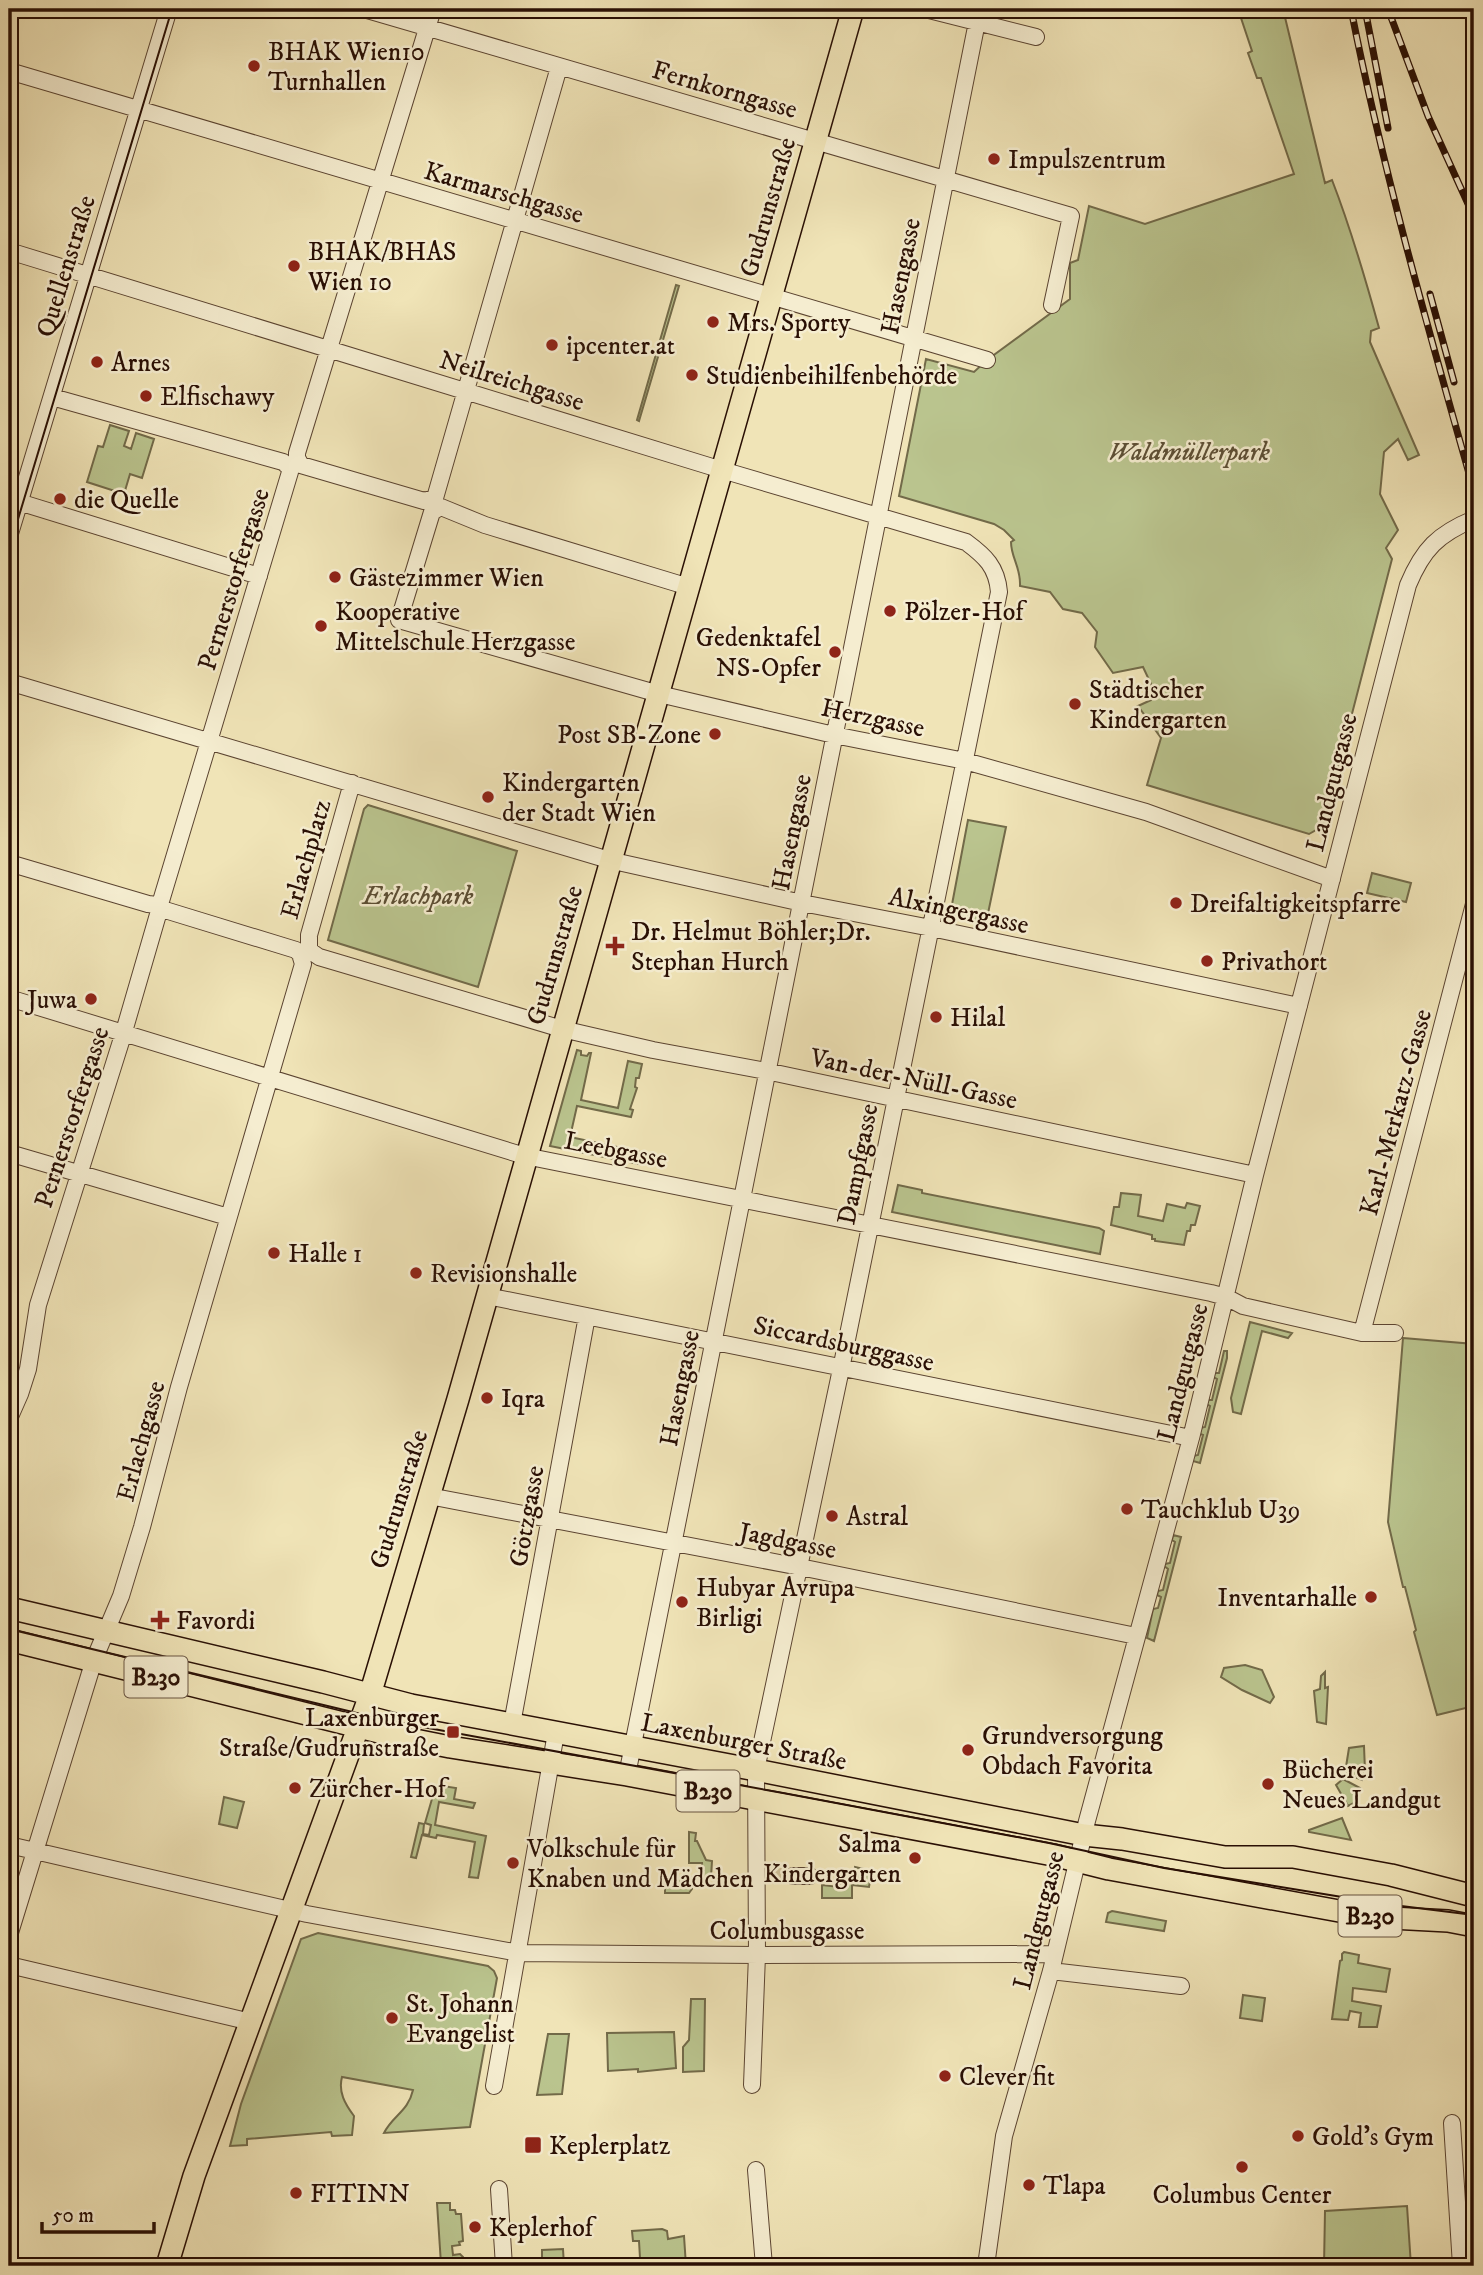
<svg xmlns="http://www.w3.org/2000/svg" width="1483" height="2275" viewBox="0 0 1483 2275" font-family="'IM FELL DW Pica',serif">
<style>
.green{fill:#bac48e;stroke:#726a49;stroke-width:2}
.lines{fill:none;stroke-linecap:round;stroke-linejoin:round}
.minor-tunnel{stroke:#d2c49c;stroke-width:16;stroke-dasharray:16 8;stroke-linecap:butt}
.minor-casing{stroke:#5b4431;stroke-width:18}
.major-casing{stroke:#290f04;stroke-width:24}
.minor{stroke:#f5edd0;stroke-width:16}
.major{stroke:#f0e4b7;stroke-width:21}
.tram{stroke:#290f04;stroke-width:2}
.rail-casing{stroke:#290f04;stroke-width:7}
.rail{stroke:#f5edd0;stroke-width:4.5;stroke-dasharray:13;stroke-linecap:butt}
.poi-dot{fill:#8f2418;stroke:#f5edd0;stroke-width:2.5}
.labels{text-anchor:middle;stroke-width:5;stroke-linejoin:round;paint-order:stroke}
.shield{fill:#f5edd0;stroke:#665241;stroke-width:2}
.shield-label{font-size:24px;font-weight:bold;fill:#290f04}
.poi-label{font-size:26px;fill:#290f04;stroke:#f5edd0;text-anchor:start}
.street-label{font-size:26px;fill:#290f04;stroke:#f5edd0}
.park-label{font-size:26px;font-style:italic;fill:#5c4e34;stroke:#f5edd0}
</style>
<rect width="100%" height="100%" fill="#f0e4b7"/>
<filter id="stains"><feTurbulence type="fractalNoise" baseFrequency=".00286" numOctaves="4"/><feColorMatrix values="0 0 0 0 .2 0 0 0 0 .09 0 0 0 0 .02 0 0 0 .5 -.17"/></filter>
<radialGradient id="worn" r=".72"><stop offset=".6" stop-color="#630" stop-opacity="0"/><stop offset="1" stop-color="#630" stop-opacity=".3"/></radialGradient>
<!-- green -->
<path class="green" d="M1238,9H1283L1325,183L1332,180C1351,229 1365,277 1379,328L1371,331L1370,342L1419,455L1408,460L1398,439L1384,452L1380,494L1398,530L1386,548L1392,559L1323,826L1309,834L1147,785L1161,738L1138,706L1151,700V684L1143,667L1113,673L1095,647L1097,632L1082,613L1063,609L1050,592L1020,586C1021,567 1011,558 1011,542L1014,540L1004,530L994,524L899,496L926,359L974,372L987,360L1070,299V263L1078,260L1089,206L1145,224L1294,174L1261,78H1257L1248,53L1252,51Z
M676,285L679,286L639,421L637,420Z
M110,425L129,431L124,446L131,449L136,433L154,439L142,478L130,474L124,494L87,482L98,446L103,447Z
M368,805L517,851L478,987L328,940L364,809Z
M968,820L1006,827L986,923L950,915Z
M1372,873L1411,883L1406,902L1367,893Z
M577,1050L581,1051V1055L587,1056L589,1053H591L581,1100L618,1108L628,1061L642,1064L639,1078H636L635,1087L637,1088L630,1109L633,1110L631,1117L577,1106L570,1137L641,1152L639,1164L550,1146Z
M898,1185L922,1190V1193L1099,1228L1104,1231L1100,1254L892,1212Z
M1121,1193L1141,1195L1138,1216L1163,1221L1167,1204L1185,1208L1187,1203L1200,1206L1195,1225H1191L1190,1231H1187L1184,1245L1155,1241V1239H1152V1235L1111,1225L1114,1207H1119Z
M1250,1322L1292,1333L1288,1338L1262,1331L1241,1414L1233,1412L1231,1398Z
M1403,1338L1474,1344V1706L1437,1715L1414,1632L1416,1630L1405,1587H1403L1388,1522Z
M1224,1351H1227V1358L1200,1463L1193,1461V1456L1198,1455L1203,1435L1200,1434V1428L1205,1427L1210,1406L1206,1404L1208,1400H1212L1217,1379L1213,1377L1214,1373H1219Z
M1173,1535L1181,1537L1154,1641L1147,1638L1153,1609L1158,1608L1161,1597L1157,1595L1158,1591L1163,1590L1168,1569L1164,1566L1165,1564L1170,1563L1175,1542L1172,1540Z
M1245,1665L1262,1670L1274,1697L1270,1703L1242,1690L1221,1677L1224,1668Z
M1325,1672V1688L1328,1687L1326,1724L1317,1722L1314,1691L1320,1689L1321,1676Z
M1364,1746L1365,1771L1362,1780L1345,1773L1349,1748Z
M1343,1779L1360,1788L1356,1802L1348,1806L1336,1785Z
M436,1785L456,1788L454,1799L475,1803L473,1808L439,1802L435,1825L486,1836L478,1878L469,1877L475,1842L437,1835L436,1838L422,1835L416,1858L411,1857L419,1823L424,1824L423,1834L429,1835L431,1825L425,1823Z
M224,1797L244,1802L237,1828L219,1824Z
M1342,1818L1351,1840L1309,1832V1830Z
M689,1832L696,1833L695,1841H697L706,1860L712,1861L711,1877L702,1878V1863H689Z
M855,1867L872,1871L869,1887L852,1885V1898H822V1885L839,1887L840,1880H853Z
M692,1877V1889L689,1893H665V1878Z
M1112,1911L1166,1921L1164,1931L1106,1922L1108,1913Z
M318,1933L488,1966L494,1971L497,1978L470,2127L384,2133C393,2115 408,2112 413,2090L342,2077C338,2092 345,2104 354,2116L352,2135L332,2136L331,2132L247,2139V2145L230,2146L241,2104L301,1939Z
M1344,1952L1359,1955L1358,1963L1390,1969L1386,1992L1353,1988L1352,2001L1381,2006L1377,2027H1359L1361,2013L1350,2011L1348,2020L1332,2019L1340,1961L1342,1960V1954Z
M1243,1995L1265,1998L1262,2021L1240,2018Z
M691,1999H705L704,2071L683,2072V2047L689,2040Z
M674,2032L676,2068L638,2072V2069L608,2071L607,2033Z
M548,2034H569L562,2094L537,2095Z
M437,2203H450V2210H455L456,2214H461L463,2241L459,2242L460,2245L452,2246L453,2255L460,2254L463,2257L461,2263L441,2264Z
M1407,2206L1411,2266H1324L1325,2211Z
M662,2229L667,2231L668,2239L684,2236L686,2266H634V2258H640L639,2241H633L632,2231Z
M563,2249L564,2266H542V2250Z"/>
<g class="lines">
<!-- minor-tunnel -->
<path class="minor-tunnel" d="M772,1876H793"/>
<defs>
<path id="minor" d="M364,9L1071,216L1052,305
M433,9L297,453V458L301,465L424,501L435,498L559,67
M925,9L1036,37
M9,71L987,360
M9,251L722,470L966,542C985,556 997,567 999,592L841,1369L756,1770L757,1955L752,2085
M9,499L259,576
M9,537L169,9
M689,587L485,525L441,507L432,512L399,620L659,694L834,735L965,761L1146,812L1332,879
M9,682L609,860L802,903L931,928L1299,1006
M352,783L309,935V950L319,957L562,1029L653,1050L766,1071L1255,1175
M9,863L148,904L157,905L161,901L290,472L289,467L283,462L52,397
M9,998L525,1156L1211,1293L1226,1297L1243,1306L1362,1333H1395
M9,1153L228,1217
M487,1296L1191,1438
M1362,1333L1474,904
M9,1419L20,1394L28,1369L38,1305L123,1035L159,911L165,910L296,950L300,954L303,964L179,1387L142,1527L121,1596L94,1660L9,1936
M429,1496L800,1567L1136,1636
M512,1724L587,1316
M627,1775L977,22
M9,1845L307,1914L519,1953L757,1955L1055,1954
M793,1876H810
M9,1965L251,2022
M1051,1971L1181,1986
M494,2086L556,1733
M1452,2123L1461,2266
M756,2170L764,2266
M499,2189L504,2266
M986,2266L1004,2136L1051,1971L1087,1821L1191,1438L1255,1175L1408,585C1423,549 1438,534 1474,519"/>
<path id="major" d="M9,1608L323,1682L411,1705L756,1770L1084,1835L1122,1839L1225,1857H1293L1391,1875L1474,1896
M9,1640L395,1736L450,1747L627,1775L1053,1855L1109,1869L1372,1917L1448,1921L1474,1926
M167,2266L194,2176L370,1695L458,1399L853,9"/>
</defs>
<!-- minor casing -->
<use href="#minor" class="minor-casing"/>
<!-- major casing -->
<use href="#major" class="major-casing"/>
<!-- minor -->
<use href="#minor" class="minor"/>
<!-- major -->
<use href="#major" class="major"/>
<!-- tram -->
<path class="tram" d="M9,549L172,9
M9,1629L390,1721L783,1793L1049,1843L1164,1868L1385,1904L1474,1915"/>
<defs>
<path id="rail" d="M1351,9C1383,171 1429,332 1474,491
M1365,9L1388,128
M1388,9L1428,116L1474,217
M1430,294L1454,382"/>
</defs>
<!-- rail casing -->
<use href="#rail" class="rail-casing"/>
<!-- rail -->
<use href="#rail" class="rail"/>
</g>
<!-- markers -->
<g class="poi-dot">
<circle cx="254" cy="66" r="7"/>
<circle cx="994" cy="159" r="7"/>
<circle cx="294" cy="266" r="7"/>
<circle cx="713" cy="322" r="7"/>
<circle cx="552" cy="345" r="7"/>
<circle cx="97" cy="362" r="7"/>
<circle cx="692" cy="375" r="7"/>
<circle cx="146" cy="396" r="7"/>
<circle cx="60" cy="499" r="7"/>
<circle cx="335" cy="577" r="7"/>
<circle cx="890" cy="611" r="7"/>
<circle cx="321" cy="626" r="7"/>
<circle cx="835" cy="652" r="7"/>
<circle cx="1075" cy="704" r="7"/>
<circle cx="715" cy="734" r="7"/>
<circle cx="488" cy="797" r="7"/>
<circle cx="1176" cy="903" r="7"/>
<path d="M611.5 935.5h7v7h7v7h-7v7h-7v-7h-7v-7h7z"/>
<circle cx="1207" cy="961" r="7"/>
<circle cx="91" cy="999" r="7"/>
<circle cx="936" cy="1017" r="7"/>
<circle cx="274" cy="1253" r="7"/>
<circle cx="416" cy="1273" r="7"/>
<circle cx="487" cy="1398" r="7"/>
<circle cx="1127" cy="1509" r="7"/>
<circle cx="832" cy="1516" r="7"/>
<circle cx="1371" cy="1597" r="7"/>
<circle cx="682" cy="1602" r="7"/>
<path d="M156.5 1609.5h7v7h7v7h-7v7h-7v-7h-7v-7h7z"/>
<rect x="446" y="1725" width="14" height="14" rx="3.5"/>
<circle cx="968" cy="1750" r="7"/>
<circle cx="1268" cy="1784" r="7"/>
<circle cx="295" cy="1788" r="7"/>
<circle cx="915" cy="1858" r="7"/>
<circle cx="513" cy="1863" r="7"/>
<circle cx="392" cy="2018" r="7"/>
<circle cx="945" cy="2076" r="7"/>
<circle cx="1298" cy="2136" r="7"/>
<rect x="524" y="2136" width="18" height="18" rx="3.5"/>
<circle cx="1242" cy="2167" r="7"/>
<circle cx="1029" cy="2185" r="7"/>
<circle cx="296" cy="2193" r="7"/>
<circle cx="475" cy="2227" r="7"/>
</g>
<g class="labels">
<!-- shield labels -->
<g class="shield">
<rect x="124.5" y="1656.5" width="63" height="41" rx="5"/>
<rect x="676.5" y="1770.5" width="63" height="41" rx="5"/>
<rect x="1338.5" y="1895.5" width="63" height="41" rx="5"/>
</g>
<g class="shield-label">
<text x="156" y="1685">B230</text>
<text x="708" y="1799">B230</text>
<text x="1370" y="1924">B230</text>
</g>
<!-- poi labels -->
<g class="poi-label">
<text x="268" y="60">BHAK Wien10<tspan x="268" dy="30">Turnhallen</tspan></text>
<text x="1008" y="168">Impulszentrum</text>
<text x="308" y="260">BHAK/BHAS<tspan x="308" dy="30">Wien 10</tspan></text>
<text x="727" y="331">Mrs. Sporty</text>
<text x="566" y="354">ipcenter.at</text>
<text x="111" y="371">Arnes</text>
<text x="706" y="384">Studienbeihilfenbehörde</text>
<text x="160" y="405">Elfischawy</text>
<text x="74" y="508">die Quelle</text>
<text x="349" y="586">Gästezimmer Wien</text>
<text x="335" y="620">Kooperative<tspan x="335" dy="30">Mittelschule Herzgasse</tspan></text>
<text x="904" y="620">Pölzer-Hof</text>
<text x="821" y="646" text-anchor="end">Gedenktafel<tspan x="821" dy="30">NS-Opfer</tspan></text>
<text x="1089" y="698">Städtischer<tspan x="1089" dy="30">Kindergarten</tspan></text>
<text x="701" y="743" text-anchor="end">Post SB-Zone</text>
<text x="502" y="791">Kindergarten<tspan x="502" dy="30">der Stadt Wien</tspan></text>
<text x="1190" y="912">Dreifaltigkeitspfarre</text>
<text x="631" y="940">Dr. Helmut Böhler;Dr.<tspan x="631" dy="30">Stephan Hurch</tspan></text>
<text x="1221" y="970">Privathort</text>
<text x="77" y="1008" text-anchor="end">Juwa</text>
<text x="950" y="1026">Hilal</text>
<text x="288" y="1262">Halle 1</text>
<text x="430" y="1282">Revisionshalle</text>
<text x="501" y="1407">Iqra</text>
<text x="1141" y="1518">Tauchklub U39</text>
<text x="846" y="1525">Astral</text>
<text x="696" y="1596">Hubyar Avrupa<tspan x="696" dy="30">Birligi</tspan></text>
<text x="1357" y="1606" text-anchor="end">Inventarhalle</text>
<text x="176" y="1629">Favordi</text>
<text x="439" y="1726" text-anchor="end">Laxenburger<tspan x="439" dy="30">Straße/Gudrunstraße</tspan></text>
<text x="982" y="1744">Grundversorgung<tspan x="982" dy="30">Obdach Favorita</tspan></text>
<text x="1282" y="1778">Bücherei<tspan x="1282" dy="30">Neues Landgut</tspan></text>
<text x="309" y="1797">Zürcher-Hof</text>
<text x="901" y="1852" text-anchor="end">Salma<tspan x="901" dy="30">Kindergarten</tspan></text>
<text x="527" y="1857">Volkschule für<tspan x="527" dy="30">Knaben und Mädchen</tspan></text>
<text x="406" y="2012">St. Johann<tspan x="406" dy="30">Evangelist</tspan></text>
<text x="959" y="2085">Clever fit</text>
<text x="1312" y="2145">Gold’s Gym</text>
<text x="549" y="2154">Keplerplatz</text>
<text x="1043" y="2194">Tlapa</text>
<text x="310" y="2202">FITINN</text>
<text x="1242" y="2203" text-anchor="middle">Columbus Center</text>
<text x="489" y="2236">Keplerhof</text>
</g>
<!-- street labels -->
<g class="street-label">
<text transform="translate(725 89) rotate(16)" y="9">Fernkorngasse</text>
<text transform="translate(504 192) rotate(16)" y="9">Karmarschgasse</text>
<text transform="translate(767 207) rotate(-74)" y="9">Gudrunstraße</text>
<text transform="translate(65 266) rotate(-73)" y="9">Quellenstraße</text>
<text transform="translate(900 276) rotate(-79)" y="9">Hasengasse</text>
<text transform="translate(512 380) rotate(17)" y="9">Neilreichgasse</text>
<text transform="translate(233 579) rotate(-73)" y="9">Pernerstorfergasse</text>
<text transform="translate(873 717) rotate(12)" y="9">Herzgasse</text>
<text transform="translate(1331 782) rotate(-76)" y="9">Landgutgasse</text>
<text transform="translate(791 832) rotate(-79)" y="9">Hasengasse</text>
<text transform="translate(305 859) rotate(-74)" y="9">Erlachplatz</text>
<text transform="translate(959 910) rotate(12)" y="9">Alxingergasse</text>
<text transform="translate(554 955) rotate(-74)" y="9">Gudrunstraße</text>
<text transform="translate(914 1078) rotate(12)" y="9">Van-der-Nüll-Gasse</text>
<text transform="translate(1395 1112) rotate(-75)" y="9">Karl-Merkatz-Gasse</text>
<text transform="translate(71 1117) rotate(-72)" y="9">Pernerstorfergasse</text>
<text transform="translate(616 1149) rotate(11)" y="9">Leebgasse</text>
<text transform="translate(857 1164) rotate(-79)" y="9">Dampfgasse</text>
<text transform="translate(844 1343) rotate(12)" y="9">Siccardsburggasse</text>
<text transform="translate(1182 1372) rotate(-76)" y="9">Landgutgasse</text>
<text transform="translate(679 1388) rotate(-79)" y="9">Hasengasse</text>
<text transform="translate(140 1441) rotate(-75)" y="9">Erlachgasse</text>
<text transform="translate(398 1499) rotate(-73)" y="9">Gudrunstraße</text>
<text transform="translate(526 1516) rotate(-80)" y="9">Götzgasse</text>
<text transform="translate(788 1540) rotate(11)" y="9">Jagdgasse</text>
<text transform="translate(744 1741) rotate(11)" y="9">Laxenburger Straße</text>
<text transform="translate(1038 1920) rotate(-76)" y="9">Landgutgasse</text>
<text x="787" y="1939">Columbusgasse</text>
</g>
<!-- park labels -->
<g class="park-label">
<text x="1189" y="460">Waldmüllerpark</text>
<text x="418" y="904">Erlachpark</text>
</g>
</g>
<!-- margin -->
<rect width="1483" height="2275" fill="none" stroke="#f0e4b7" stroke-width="35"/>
<rect x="10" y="10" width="1462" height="2254" fill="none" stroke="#290f04" stroke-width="3.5"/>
<rect x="18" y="18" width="1448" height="2240" fill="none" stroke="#290f04" stroke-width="2"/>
<!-- scale -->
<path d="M42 2222v10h112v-10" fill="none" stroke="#290f04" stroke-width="3.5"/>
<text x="52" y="2222" font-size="21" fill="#290f04" stroke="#f5edd0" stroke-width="5" paint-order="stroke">50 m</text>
<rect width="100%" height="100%" filter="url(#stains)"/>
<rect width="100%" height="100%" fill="url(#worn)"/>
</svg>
